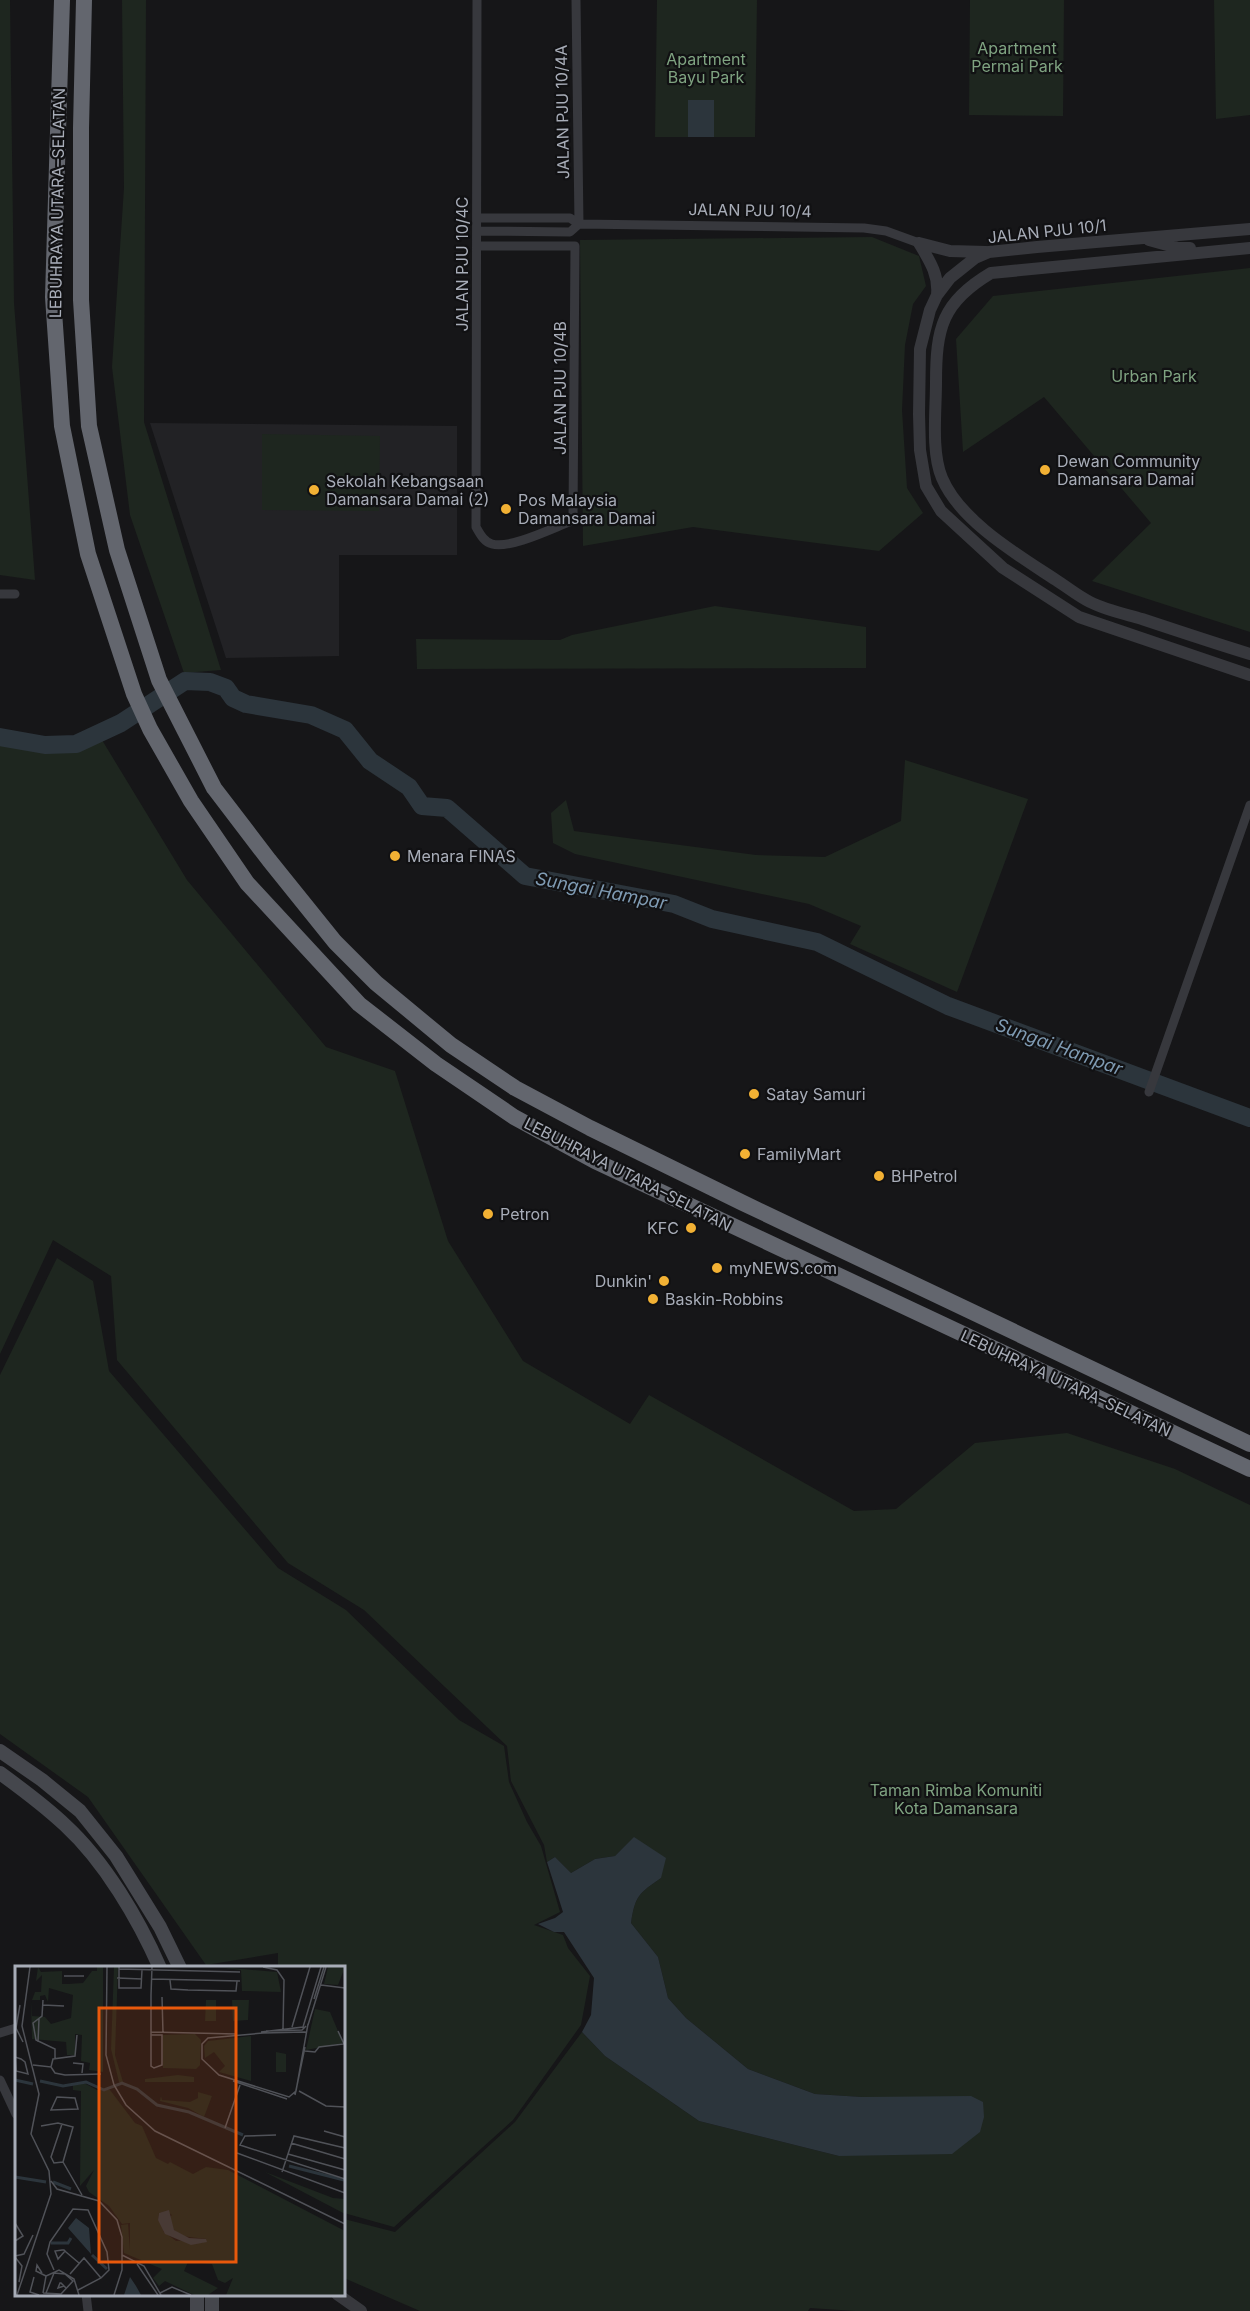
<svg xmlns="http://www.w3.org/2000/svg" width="1250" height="2311" viewBox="0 0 1250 2311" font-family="Inter,sans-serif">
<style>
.built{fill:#222225}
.green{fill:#1e261f}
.water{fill:#2c353c}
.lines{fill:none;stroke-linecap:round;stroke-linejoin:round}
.river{stroke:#2c353c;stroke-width:18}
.minor{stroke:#37383d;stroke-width:9}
.tertiary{stroke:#37383d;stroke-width:12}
.secondary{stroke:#45474d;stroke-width:14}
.motorway{stroke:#63666e;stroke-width:16}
.poi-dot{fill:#f2b134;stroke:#111113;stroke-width:2}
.labels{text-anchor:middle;stroke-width:4.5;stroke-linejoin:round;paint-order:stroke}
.park-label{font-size:16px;fill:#7fa381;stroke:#111113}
.street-label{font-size:16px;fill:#a8adb8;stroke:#111113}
.poi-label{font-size:16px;fill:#a8adb8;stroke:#111113;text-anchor:start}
.water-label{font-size:18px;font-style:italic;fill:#7f9bb3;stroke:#111113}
.inset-river{fill:none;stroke:#2c353c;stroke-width:3}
.inset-road{fill:none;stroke:#505258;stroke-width:1.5}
.view{fill:#e8590c;fill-opacity:0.15;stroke:#e8590c;stroke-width:3}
.inset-edge{fill:none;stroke:#a8adb8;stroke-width:3}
</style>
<rect width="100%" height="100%" fill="#161618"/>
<!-- built -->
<path class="built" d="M150,423L457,426V555H339V656L226,658Z"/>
<!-- green -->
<path class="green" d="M0,0H10L14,303L35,580L0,575Z
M122,0H146L144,422L221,670L184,673L130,515L112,367L124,188Z
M657,0H757L755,137H655Z
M970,0H1064L1063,116L969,115Z
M1214,0H1250V115L1216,119Z
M872,237L919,256L926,286L913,304L905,345L902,410L907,488L923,513L879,551L693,527L583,546L580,240Z
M1250,268V632L1092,581L1151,523L1044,397L963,452L956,339L993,296Z
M262,434L380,436L379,511L262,510Z
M715,606L866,627V668L417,669L416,639L560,640L572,635Z
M102,740L187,880L326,1047L395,1071L448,1241L523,1361L630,1424L649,1395L854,1511L896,1509L975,1443L1067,1433L1175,1469L1250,1505V2311H855L810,2308L808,2311H420L344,2278V2219L395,2232L515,2122L582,2032L605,2056L699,2121L839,2156L862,2097L815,2094L748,2069L686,2018L668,1998L658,1957L631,1923C635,1896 639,1893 661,1878L649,1848L634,1838L615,1856L595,1859L571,1873L555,1857L547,1862L544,1845L511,1781L507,1746L364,1610L288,1563L117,1360L111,1276L53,1240L0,1354V743L46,750H78Z
M905,760L1028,799L957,992L850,944L861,926L809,904L575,854L553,843L551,813L566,800L574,831L756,855L825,857L901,821Z
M57,1258L93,1281L109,1371L278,1568L346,1610L459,1720L504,1746L509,1782L527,1822L541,1846L560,1912L534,1925L563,1935L568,1948L590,1976L581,2025L513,2120L394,2227L344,2213V1968L278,1967V1953L206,1965L88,1797L0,1734V1375Z"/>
<!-- water -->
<path class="water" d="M688,100H714V137H688Z
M634,1837L666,1858L661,1878C639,1893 635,1896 631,1923L658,1957L668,1998L686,2018L748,2069L815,2094L862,2097L971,2096L983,2102L984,2117L980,2132L952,2154L839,2156L699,2121L605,2056L582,2032L591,2015L594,1978L564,1932H554L538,1924L555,1918L563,1912L547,1862L555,1857L571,1873L595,1859L615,1856Z"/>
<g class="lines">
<!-- river -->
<path class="river" d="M0,737L45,745L76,744L121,723L185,681L210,682L226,688L233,698L246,704L311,715L345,730L370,761L409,787L422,806L447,808L525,876L674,904L712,919L817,942L948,1006L1250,1118"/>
<!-- minor -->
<path class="minor" d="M576,0L579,224
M477,218H570L579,224L864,228L886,231L919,243
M477,231L570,232L579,224
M477,246H575L573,518L569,522C551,529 510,549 492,544C484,542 480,534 476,527L477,0
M0,594H15
M1149,1092L1250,805
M0,2033L16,2028
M0,2080L16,2114
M86,2294L88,2311"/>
<!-- tertiary -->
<path class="tertiary" d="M1250,229L1037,247L989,252L975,258L950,278L937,295L930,310L920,349L919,414L920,450L926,486L941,511L1003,568L1079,617L1250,675
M1149,240L1178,248H1190
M919,243L950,251L986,252
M919,243C929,260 939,274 937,295
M1250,248L991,273C942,302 936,328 936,383C936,411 931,452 942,478C960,521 1018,555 1056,580C1067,587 1078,596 1090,602C1106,610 1125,614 1142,619C1178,631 1214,643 1250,654
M337,2294L361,2311"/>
<!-- secondary -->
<path class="secondary" d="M0,1751L42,1780L80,1811L116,1856L160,1927L180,1968
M0,1773C22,1789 45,1806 65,1825C105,1862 138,1918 160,1968
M197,2311V2294
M212,2311V2294"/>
<!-- motorway -->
<path class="motorway" d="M62,0L53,297L62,426L88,554L134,694L150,729L191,801L247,883L359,1004L436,1064L514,1117L595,1161L680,1201L1250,1469
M84,0L81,128V300L89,426L117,550L159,680L214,788L269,860L335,942L376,983L451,1045L515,1088L590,1128L743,1203L1250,1444"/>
</g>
<!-- markers -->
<g class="poi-dot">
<circle cx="1045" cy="470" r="6"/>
<circle cx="314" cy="490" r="6"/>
<circle cx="506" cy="509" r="6"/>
<circle cx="395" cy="856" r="6"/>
<circle cx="754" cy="1094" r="6"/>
<circle cx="745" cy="1154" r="6"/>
<circle cx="879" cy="1176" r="6"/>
<circle cx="488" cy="1214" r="6"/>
<circle cx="691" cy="1228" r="6"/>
<circle cx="717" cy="1268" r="6"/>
<circle cx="664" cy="1281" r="6"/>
<circle cx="653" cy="1299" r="6"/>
</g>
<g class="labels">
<!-- park labels -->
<g class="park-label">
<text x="1017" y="54">Apartment<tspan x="1017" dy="18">Permai Park</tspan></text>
<text x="706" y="65">Apartment<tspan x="706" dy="18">Bayu Park</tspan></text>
<text x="1154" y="382">Urban Park</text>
<text x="956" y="1796">Taman Rimba Komuniti<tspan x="956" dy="18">Kota Damansara</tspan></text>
</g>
<!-- street labels -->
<g class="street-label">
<text transform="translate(562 112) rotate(-91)" y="6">JALAN PJU 10/4A</text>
<text transform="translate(57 203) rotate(-89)" y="6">LEBUHRAYA UTARA–SELATAN</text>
<text transform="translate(750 210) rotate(1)" y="6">JALAN PJU 10/4</text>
<text transform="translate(1047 231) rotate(-6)" y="6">JALAN PJU 10/1</text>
<text transform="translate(462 264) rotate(-90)" y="6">JALAN PJU 10/4C</text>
<text transform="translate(560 388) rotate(-90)" y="6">JALAN PJU 10/4B</text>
<text transform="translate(628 1174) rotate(27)" y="6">LEBUHRAYA UTARA–SELATAN</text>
<text transform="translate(1066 1383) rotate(25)" y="6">LEBUHRAYA UTARA–SELATAN</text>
</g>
<!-- poi labels -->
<g class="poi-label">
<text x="1057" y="467">Dewan Community<tspan x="1057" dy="18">Damansara Damai</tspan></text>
<text x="326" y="487">Sekolah Kebangsaan<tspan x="326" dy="18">Damansara Damai (2)</tspan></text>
<text x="518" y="506">Pos Malaysia<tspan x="518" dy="18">Damansara Damai</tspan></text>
<text x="407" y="862">Menara FINAS</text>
<text x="766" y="1100">Satay Samuri</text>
<text x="757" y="1160">FamilyMart</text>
<text x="891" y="1182">BHPetrol</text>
<text x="500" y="1220">Petron</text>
<text x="679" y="1234" text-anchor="end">KFC</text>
<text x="729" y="1274">myNEWS.com</text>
<text x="652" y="1287" text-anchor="end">Dunkin'</text>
<text x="665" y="1305">Baskin-Robbins</text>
</g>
<!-- water labels -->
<g class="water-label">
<text transform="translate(601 891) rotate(11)" y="6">Sungai Hampar</text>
<text transform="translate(1059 1047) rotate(20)" y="6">Sungai Hampar</text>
</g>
</g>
<!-- overview -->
<g transform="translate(15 1966)">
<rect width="330" height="330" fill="#161618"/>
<path d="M23,1L26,6L47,5V18H53L68,17L77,5H82V1H88V106L74,104L75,97L66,95L67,69L60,68V89H52L51,76L17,73L16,35L17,50L30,51L36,58L56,52L58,29L34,22L33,36L30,29L25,30V34H17L20,26H26L27,9L21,15ZM99,1H103L100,89L108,116H104L96,83ZM202,1L262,6L266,26L227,25L226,4ZM313,1H330L323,19L309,18ZM191,34H201V55H190ZM217,34H234L233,54L218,55ZM300,43L315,46L328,77L291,84ZM180,68L186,74L185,99L181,103L148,102V69ZM236,70V115L204,106L210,100L199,86L190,92L189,80L193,75ZM261,86L271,88V106H261ZM163,109L179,111V116H130V113ZM69,117L82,124H95L120,157L127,160L141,192L153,198L155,196L178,208L191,201L213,204L330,265V329H211L218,312L210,317L203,314L197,298L173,296L169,305L203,322L193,329H179L150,315L144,320L138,312L147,303L109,287L106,259L113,258L115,284V257L107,258L94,240L74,226L71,220L79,204L65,220L66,125L58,124V119ZM152,246L157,249L153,253L157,262L166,270L191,273L161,275L148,265L149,259L143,254L144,247ZM183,126L197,130L189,151L173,142L145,135L146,130L147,134L175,136L183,132ZM250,206L318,232L330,233V248Z" fill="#1e261f" fill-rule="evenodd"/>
<path d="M154,244L159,264L174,272L191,273L192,276L176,279L150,268L143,254L144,247ZM61,252L74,262L76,288L53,262ZM115,311L121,320L126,329H109Z" fill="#2c353c"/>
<path class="inset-river" d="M0,114L18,118M25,115L48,120L71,116L89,124L107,117L122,123L142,139L174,146L228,169M274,200L329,214M0,211L31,216M38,216L56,223M36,277H53L56,272M77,289L92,303"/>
<path class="inset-road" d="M92,1L91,89L99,119L111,139L140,165L330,258M104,1V22H126L127,4M248,1L262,4L269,14L268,63M104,3L225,6M49,10H69M102,12L127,13M137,13L225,15M155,14L156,23L173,24L221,25L222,15M306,19L330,22M147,31L148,67M299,33L309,1M28,34L27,50L18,57L21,74L40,83V93M5,39L1,62L8,76M28,39L49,40M293,59L311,1M277,61L295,1M251,65L287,64L291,60M136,66L221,68M246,66L288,61L306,1M292,67L290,66L248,67L193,72L187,78V93L204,109L274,131L281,125L293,58M136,69H147V99L139,102L136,100V29L137,1M23,76L24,53M290,85L300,86L304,81L329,78L323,65M0,90V91L6,93L10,96L13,108L1,105L0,91M58,97L68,98L67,107M18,99L36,101L38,93L60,90L62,69M36,101L40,107L50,109L86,108M218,115L272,133M284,125L311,140L330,141M280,129L290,81M42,131L60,132L63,143L36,144ZM47,158L36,191L39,197L48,196M26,160L43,157L58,161L48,196L67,229M210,162L225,119M309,165L330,171M261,169L230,170L225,179L330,213M276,177L330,193M222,187L330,227M273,188L330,204M267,206L279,170L330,182M36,215L42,223L84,235L102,254L107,271V304L99,329M0,257L8,270L0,275M50,285L43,293L40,285L47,284H49L51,286L64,297M107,289L129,300L146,329M0,290L9,288L18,269M0,291L7,300L4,316M122,298L143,329M39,304L32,288L35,276L58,243L73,244L92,286L94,304L86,312L63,324M27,307L22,299L21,305L31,310M55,308L69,292L86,312M19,311L15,326L24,329M49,320L43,322L45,317H46L51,322M28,327L46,328L58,315L50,308L39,307L31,327M28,327L31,310L44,304L59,313L64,329M145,327L157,321L176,329M2,329L36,228L34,205L16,168L24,128L7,60L15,1"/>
<path class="view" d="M84,42H221V296H84Z"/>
<rect width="330" height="330" class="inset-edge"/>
</g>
</svg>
